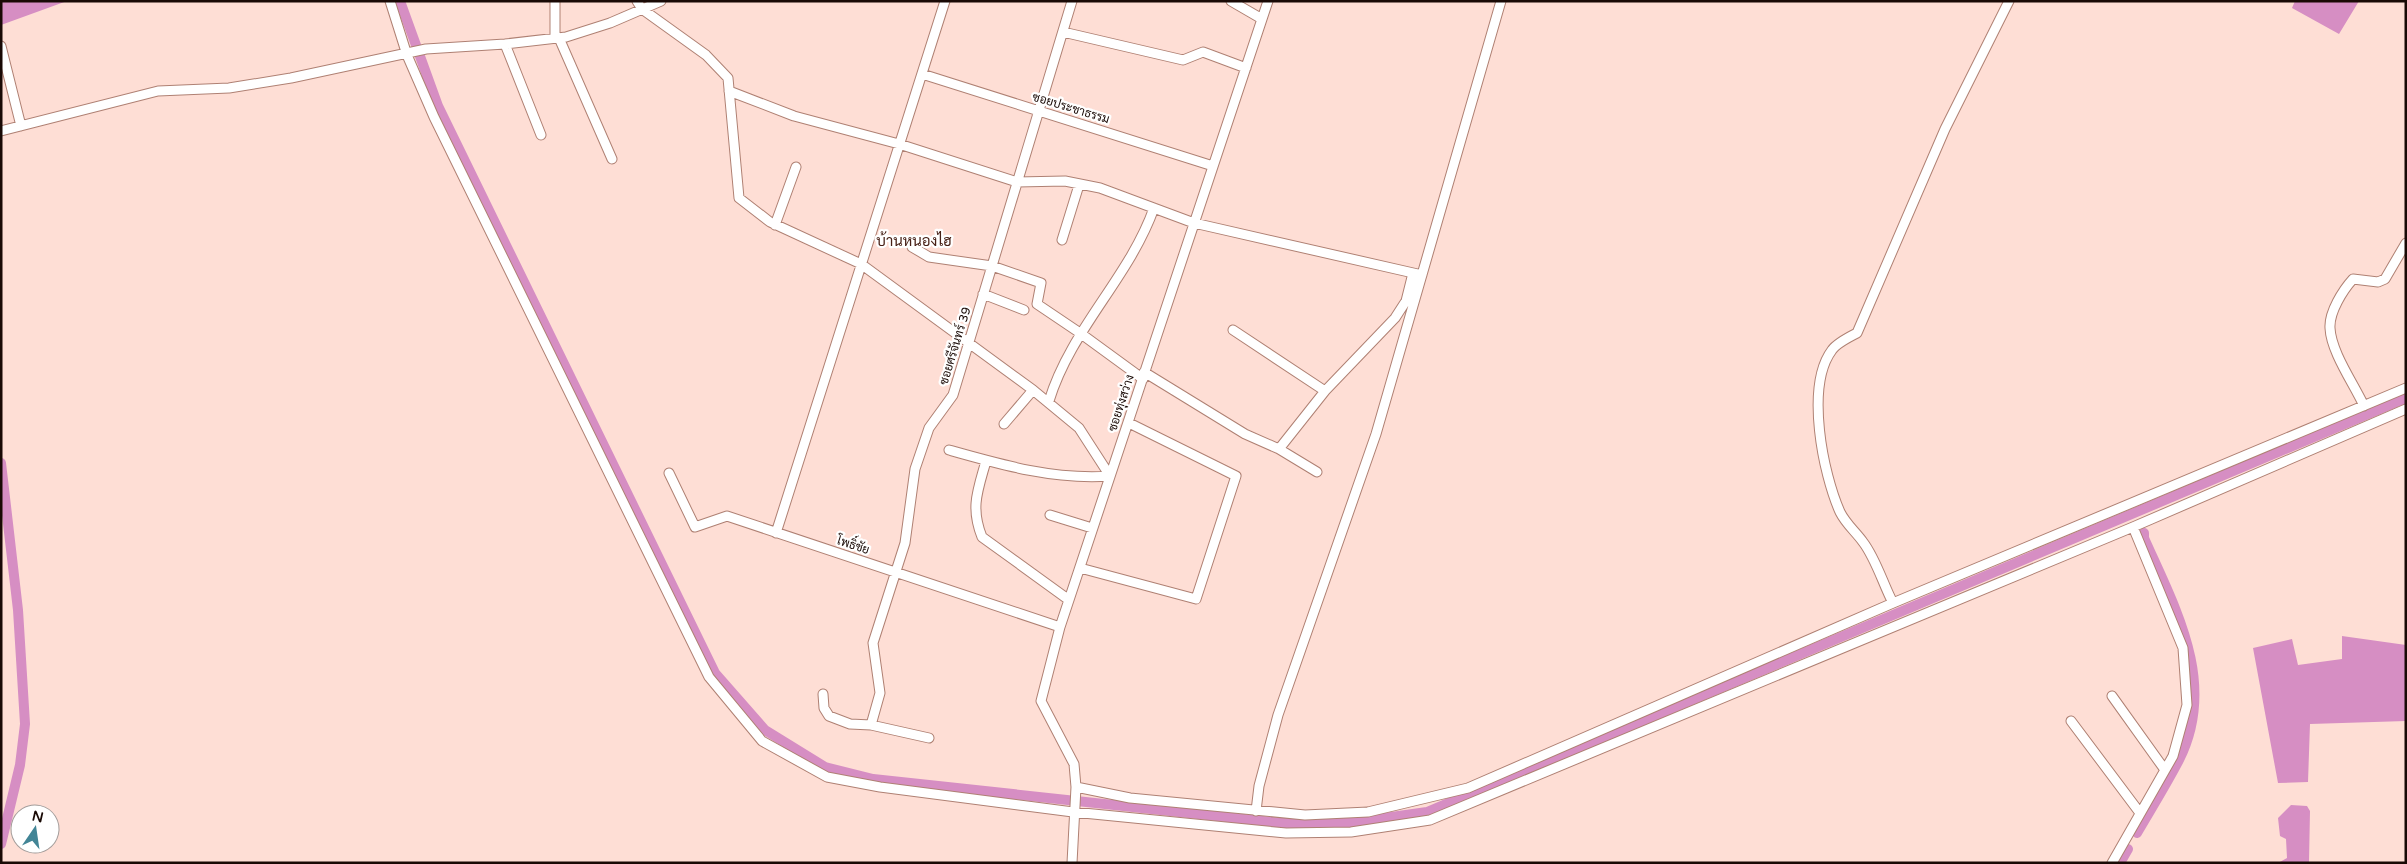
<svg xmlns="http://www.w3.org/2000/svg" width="2407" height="864" viewBox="0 0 2407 864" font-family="'Varela Round',Sarabun,sans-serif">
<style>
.water{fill:#d68ec3}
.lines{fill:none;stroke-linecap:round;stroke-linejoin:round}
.canal{stroke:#d68ec3;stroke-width:10}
.minor-casing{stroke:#af8073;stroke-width:11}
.minor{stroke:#fff;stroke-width:9}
.labels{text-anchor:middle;stroke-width:4.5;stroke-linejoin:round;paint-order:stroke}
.street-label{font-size:12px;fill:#190905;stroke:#fff}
.quarter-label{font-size:15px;fill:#472016;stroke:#fff}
</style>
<rect width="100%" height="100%" fill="#feded5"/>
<!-- water -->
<path class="water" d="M1,1H67L1,25Z
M2295,1H2359L2339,34L2292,8Z
M2342,636L2406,645V721L2310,724L2308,782L2278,783L2253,648L2292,639L2298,665L2342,659Z
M2291,805L2307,806L2310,811L2309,862L2324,863H2278L2287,858L2286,839L2280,836L2278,818Z"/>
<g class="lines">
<!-- canal -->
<path class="canal" d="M400,1L438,106L715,673L765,730L825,767L873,779L1281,823H1349L1427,812L2406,398
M1,463L18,610L25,724L20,765L1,844
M2137,833C2151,809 2166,785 2179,760C2218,683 2175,608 2144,538V533
M2120,863L2128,849"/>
<defs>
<path id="minor" d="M390,1L407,55L434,117L709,677L762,741L827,777L880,787L1073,812L1286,833L1351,832L1430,820L2133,527L2406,409
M637,1L642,9L706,55L728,78L739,198L770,222L861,264L1033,390L1079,428L1110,476C1054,480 1002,465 949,450
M1231,1L1262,19
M1063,32L1183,60L1203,52L1246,68
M555,38V1
M559,38L612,159
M505,44L541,135
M1,46L21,126
M922,74L1213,166
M729,91L794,116L899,144L1017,182L1065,181L1100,188L1194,223L1422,275
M1,131L158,91L229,88L291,78L426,49L505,44L566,37L610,23L661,1
M775,225L796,167
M1062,240L1079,185
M912,247L929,257L992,266L1041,283L1037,304L1080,333L1143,379
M983,294L1024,310
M1233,330L1325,391
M1144,372L1245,434L1279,449L1317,472
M1049,401C1071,329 1129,278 1154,208
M2364,406C2354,384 2331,352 2330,328C2329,312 2343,290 2353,279L2378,282L2385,279L2406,243
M1004,424L1033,390
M1279,449L1325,391L1395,318L1406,301L1413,273
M986,461C978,490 970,507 982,537L1069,600
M669,473L695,527L727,516L1060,627
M1050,515L1092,528
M776,533L945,1
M1080,568L1196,599L1236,476L1129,423
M1893,603C1883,584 1876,559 1863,542C1855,531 1846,524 1840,512C1823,474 1805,386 1832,350C1837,343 1849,337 1857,333L1945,129L2009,1
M823,694L824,708L829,716L850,724L871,725L929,738
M2112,696L2165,770
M2071,721L2140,813
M871,725L880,693L873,643L905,543L915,469L929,428L953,395L1072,1
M1076,787L1130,798L1305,815L1368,812L1468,788L1893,603L2406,388
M1256,811L1259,786L1278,715L1376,434L1501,1
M1072,863L1076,787L1074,764L1041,701L1060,627L1268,1
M2112,863L2173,756L2187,705L2183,648L2133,527"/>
</defs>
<!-- minor casing -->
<use href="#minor" class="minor-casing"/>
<!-- minor -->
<use href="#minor" class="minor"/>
</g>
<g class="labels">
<!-- street labels -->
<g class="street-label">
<text transform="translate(1071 108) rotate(17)" y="4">ซอยประชาธรรม</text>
<text transform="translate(955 346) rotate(-73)" y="4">ซอยศรีจันทร์ 39</text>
<text transform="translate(1121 403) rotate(-72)" y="4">ซอยทุ่งสว่าง</text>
<text transform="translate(853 545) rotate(18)" y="4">โพธิ์ชัย</text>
</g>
<!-- quarter labels -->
<g class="quarter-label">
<text x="914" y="246">บ้านหนองไฮ</text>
</g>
</g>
<!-- border -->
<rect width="2407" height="864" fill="none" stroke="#190905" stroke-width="5"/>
<!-- north arrow -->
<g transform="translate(35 829) rotate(13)"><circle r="24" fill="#ffffff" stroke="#a39d9b"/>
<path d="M0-4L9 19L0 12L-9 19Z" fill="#428596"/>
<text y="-8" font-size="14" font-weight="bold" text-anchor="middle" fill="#190905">N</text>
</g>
</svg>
